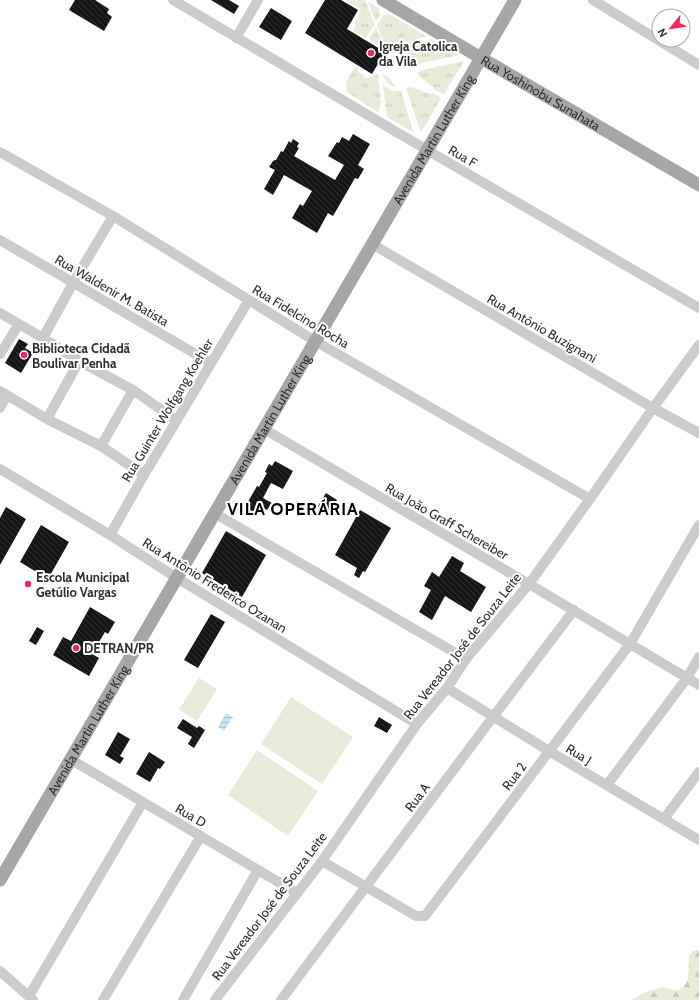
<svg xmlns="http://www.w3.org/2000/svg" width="699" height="1000" viewBox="0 0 699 1000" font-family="Cabin,sans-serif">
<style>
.grass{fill:url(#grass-tufts)}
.forest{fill:url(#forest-firs)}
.pitch{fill:#e7ecdb}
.water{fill:url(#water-rules)}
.building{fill:url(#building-back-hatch)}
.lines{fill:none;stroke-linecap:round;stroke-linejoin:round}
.minor{stroke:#cbcbcb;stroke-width:10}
.major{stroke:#a6a6a6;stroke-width:13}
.poi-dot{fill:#e82d59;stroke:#fff;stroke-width:1.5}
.labels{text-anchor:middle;stroke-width:4;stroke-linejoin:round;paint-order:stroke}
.poi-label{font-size:13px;font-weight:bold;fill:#2e2e2e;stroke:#fff;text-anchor:start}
.street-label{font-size:13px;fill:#2e2e2e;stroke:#fff}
.district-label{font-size:17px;font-weight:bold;letter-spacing:1px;fill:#000;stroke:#fff}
</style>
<defs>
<pattern id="grass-tufts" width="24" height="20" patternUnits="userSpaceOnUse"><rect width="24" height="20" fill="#e7ecdb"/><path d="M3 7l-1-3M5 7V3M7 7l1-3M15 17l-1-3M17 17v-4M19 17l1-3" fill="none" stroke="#c6cbbc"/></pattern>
<pattern id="forest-firs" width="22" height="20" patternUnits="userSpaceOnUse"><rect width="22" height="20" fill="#e7ecdb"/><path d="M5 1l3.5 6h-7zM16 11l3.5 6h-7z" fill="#c6cbbc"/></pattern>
<pattern id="water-rules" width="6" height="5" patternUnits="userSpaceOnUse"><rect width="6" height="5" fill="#c7e4ec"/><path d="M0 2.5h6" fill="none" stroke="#abc4cb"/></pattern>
<pattern id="building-back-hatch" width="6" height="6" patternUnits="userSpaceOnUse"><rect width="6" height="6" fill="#151515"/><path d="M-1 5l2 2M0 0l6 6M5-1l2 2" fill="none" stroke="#2f2f2f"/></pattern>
</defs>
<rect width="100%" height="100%" fill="#fff"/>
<!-- grass -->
<path class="grass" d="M346,0H365L375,24L367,36L364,37L353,31L356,26L354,24L361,11L360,9Z
M368,2L379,8L380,15L376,22Z
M389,14L426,36L390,52L387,50L377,25L383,16Z
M376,27L385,49L370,41V37Z
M431,39L459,55L418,64C414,58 410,54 403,51Z
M395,55L402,56L409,60L401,62L391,56Z
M464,61L444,94L434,90V88L418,75V71Z
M355,66L360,73L364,75V78H368L378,74L381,103L378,112L347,92L346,83Z
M382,73L390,78L395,87C387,84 384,80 382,73Z
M383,85L392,91H401L413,132L387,117Z
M411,87L430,94L433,93L441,98L421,133L406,88Z"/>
<!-- forest -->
<path class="forest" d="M699,950V1000H631C640,995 649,990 660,988C665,987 670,990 675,990C692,989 688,968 689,956L693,951Z"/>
<!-- pitch -->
<path class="pitch" d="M199,678L217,689L197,721L179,710Z
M291,697L353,737L322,784L261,744Z
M257,750L318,791L288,836L228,795Z"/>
<!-- water -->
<path class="water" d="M226,713L233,717L224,731L218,727Z"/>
<!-- building -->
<path class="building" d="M75,0H95L109,9L107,13L112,17L104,31L69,10Z
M211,0H229L239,6L234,14Z
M325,0H341L358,10L347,29L385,52L372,74L305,33Z
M271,8L292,21L281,40L259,27Z
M353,134L370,144L358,165L364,169L358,179L355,178L333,216L328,213L317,233L292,218L300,204L303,206L312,191L284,175L273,195L264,189L275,170L269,167L273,161L275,160H276L281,151L283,152L289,141L291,143L293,139L299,143L297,147L299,148L294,156L335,180L344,165L328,156L337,142L339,143L342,137L349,141Z
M19,339L28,344L25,348L33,353L21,373L5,363Z
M275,461L293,471L283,489L271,483L263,498L272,503L267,510L261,507L257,514L245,507L257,486L259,487L267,473L265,472L269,464L272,466Z
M326,493L337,500L330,513L318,506Z
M6,507L26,519L0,565V518Z
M360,510L391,528L365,572L363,571L359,578L354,575L357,568L335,555Z
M41,525L69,542L48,579L20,562Z
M226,531L266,555L242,597L202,573Z
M452,556L464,563L460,571L486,587L471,612L445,596L432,620L419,612L431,590L424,586L432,572L439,577Z
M90,607L115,622L108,634L105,632L92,654L99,658L89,676L53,655L63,637L71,641Z
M211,614L225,622L198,668L184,660Z
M37,627L44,631L36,645L29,641Z
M379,717L392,725L387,733L374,726Z
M183,719L197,728L199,726L205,730L194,748L188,744L192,737L177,728Z
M118,732L130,739L120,756L124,758L120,764L105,755Z
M149,752L165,762L160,769L158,768L150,782L136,774Z"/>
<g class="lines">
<!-- minor -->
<path class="minor" d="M173,0L427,150L699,308
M593,0L699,65
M236,38L258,0
M0,152L113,216L315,341L590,499
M0,240L211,363
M372,244L653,408L699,433
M0,313L43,338L79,361L133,390L176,420
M43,338L73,283L113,216
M0,354L19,324
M0,391L47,419L101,446L144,475
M0,408L7,395
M47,419L79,361
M264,429L529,584L699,685
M101,446L133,390
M0,469L110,535L177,578L417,724
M214,513L466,659
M110,535L144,475L249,300
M447,688L549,751L699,840
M70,759L297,893
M607,785L687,678L699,657
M664,819L699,772
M322,861L416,916H425L630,644L699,525
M0,971L33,1000
M29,996L143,802
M103,1000L201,836
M183,1000L258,870
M215,1000L322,861L417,724L447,688L466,659L529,584L590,499L653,408L699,345
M281,1000L493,717L574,610"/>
<!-- major -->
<g class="major">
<path id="s1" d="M383,0L481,58L699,185"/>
<path id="s2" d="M0,880L515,0"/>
</g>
</g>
<!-- markers -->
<g class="poi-dot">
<circle cx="371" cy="53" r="4"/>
<circle cx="24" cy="355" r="4"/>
<circle cx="28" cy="584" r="4"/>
<circle cx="76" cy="648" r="4"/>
</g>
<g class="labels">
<!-- poi labels -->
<g class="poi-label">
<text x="379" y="51">Igreja Catolica<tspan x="379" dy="15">da Vila</tspan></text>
<text x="32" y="353">Biblioteca Cidadã<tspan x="32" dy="15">Boulivar Penha</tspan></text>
<text x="36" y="582">Escola Municipal<tspan x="36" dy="15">Getúlio Vargas</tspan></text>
<text x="84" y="653">DETRAN/PR</text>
</g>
<!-- street labels -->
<g class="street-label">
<text dy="5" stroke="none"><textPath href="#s1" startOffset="183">Rua Yoshinobu Sunahata</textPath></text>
<text dy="5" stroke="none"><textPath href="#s2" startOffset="858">Avenida Martin Luther King</textPath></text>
<text transform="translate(463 156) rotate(30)" y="5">Rua F</text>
<text transform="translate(112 290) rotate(30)" y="5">Rua Waldenir M. Batista</text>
<text transform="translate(301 316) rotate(31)" y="5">Rua Fidelcino Rocha</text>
<text transform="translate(542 328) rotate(30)" y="5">Rua Antônio Buzignani</text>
<text transform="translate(167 410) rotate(-59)" y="5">Rua Guinter Wolfgang Koehler</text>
<text dy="5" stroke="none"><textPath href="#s2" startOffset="534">Avenida Martin Luther King</textPath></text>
<text transform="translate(447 521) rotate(30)" y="5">Rua João Graff Schereiber</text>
<text transform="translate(215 585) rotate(32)" y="5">Rua Antônio Frederico Ozanan</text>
<text transform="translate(462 646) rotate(-52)" y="5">Rua Vereador José de Souza Leite</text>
<text dy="5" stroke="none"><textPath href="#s2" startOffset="174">Avenida Martin Luther King</textPath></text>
<text transform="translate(579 754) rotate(31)" y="5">Rua J</text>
<text transform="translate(514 776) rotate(-53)" y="5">Rua 2</text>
<text transform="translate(417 797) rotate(-53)" y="5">Rua A</text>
<text transform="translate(191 815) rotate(30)" y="5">Rua D</text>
<text transform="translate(269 906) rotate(-53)" y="5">Rua Vereador José de Souza Leite</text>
</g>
<!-- district labels -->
<g class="district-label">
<text x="293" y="515">VILA OPERÁRIA</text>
</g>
</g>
<!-- north arrow -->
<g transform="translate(671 28) rotate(240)"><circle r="19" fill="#ffffff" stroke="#ababab"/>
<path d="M0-3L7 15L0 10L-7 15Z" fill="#e82d59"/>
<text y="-6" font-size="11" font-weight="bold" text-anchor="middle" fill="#2e2e2e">N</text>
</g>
</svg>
